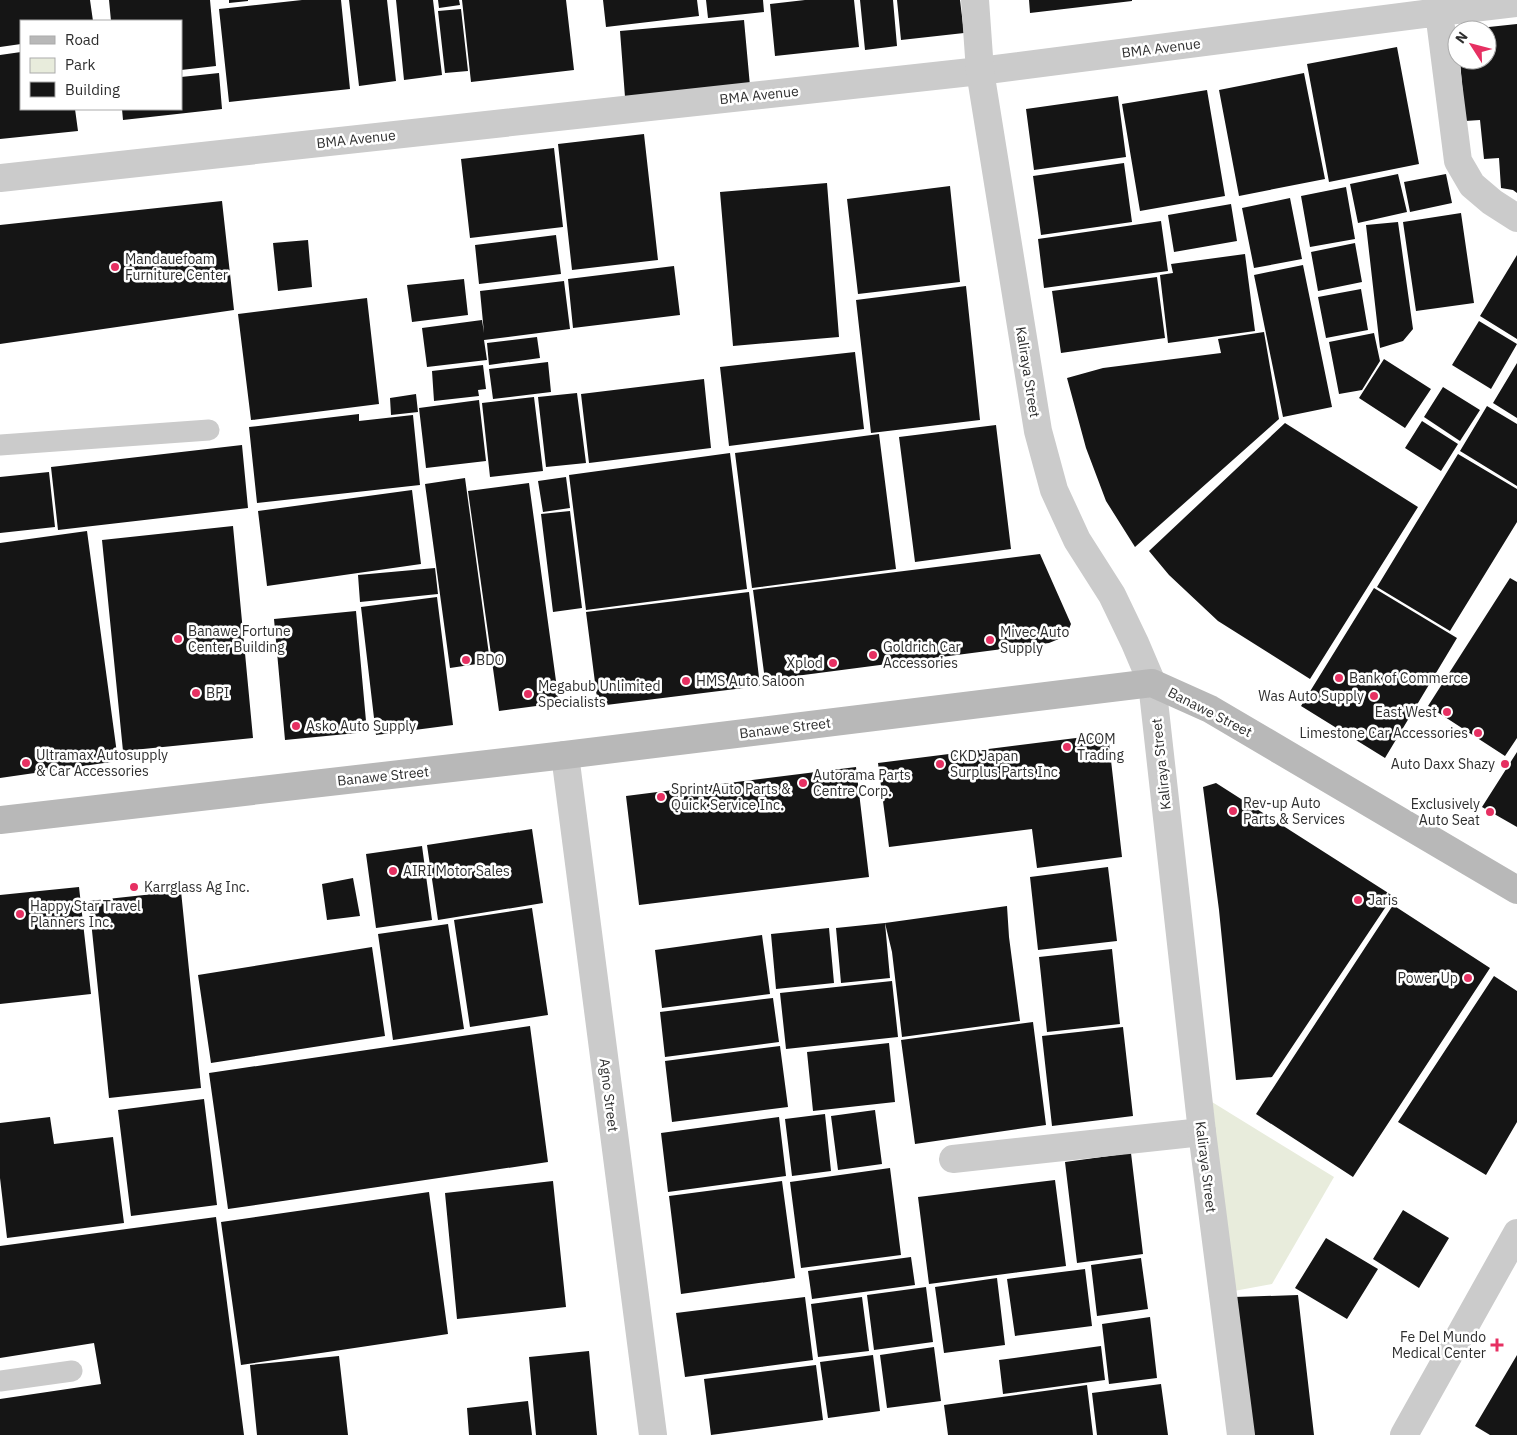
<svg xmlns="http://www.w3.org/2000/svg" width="1517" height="1435" viewBox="0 0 1517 1435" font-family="'IBM Plex Sans',sans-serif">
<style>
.green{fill:#e8ecdc}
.building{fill:#151515}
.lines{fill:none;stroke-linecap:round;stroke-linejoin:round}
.service{stroke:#cbcbcb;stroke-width:21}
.minor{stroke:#cbcbcb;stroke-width:28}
.tertiary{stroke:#cbcbcb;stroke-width:28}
.secondary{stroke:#b8b8b8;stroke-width:28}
.poi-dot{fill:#e63062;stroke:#fff;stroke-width:2}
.labels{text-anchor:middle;stroke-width:5;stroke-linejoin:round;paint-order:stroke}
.street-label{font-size:14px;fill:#2e2e2e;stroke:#fff}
.poi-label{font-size:14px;fill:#2e2e2e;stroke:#fff;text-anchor:start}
</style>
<rect width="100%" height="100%" fill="#fff"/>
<!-- green -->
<path class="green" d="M1212,1102L1334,1177L1272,1284L1234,1291Z"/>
<!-- building -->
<path class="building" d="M0,0H90L93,21H21V44L0,47Z
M109,0H210L216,66L181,70V21H111Z
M229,0H248V1L229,3Z
M302,0H341L350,89L229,102L219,9Z
M349,0H387L396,81L359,86Z
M396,0H433L442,75L404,80Z
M438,0H459L460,5L439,8Z
M462,0H566L574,70L471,82Z
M603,0H697L699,16L606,27Z
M706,0H763L764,12L708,18Z
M805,0H854L859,47L775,56L770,4Z
M860,0H893L897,46L865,50Z
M897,0H960L964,33L901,40Z
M1029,0H1132V1L1030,13Z
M461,9L468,71L445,73L438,11Z
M744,20L750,86L625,97L620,31Z
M1517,24V193L1513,190L1501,188L1499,158L1484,159L1480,120L1465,121L1460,60H1487V30H1470V29Z
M1397,47L1419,164L1329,182L1307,64Z
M21,52V109H75L78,131L0,139V55Z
M219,73L222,109L123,120L122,109H181V77Z
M1304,73L1325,179L1239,196L1219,90Z
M1207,90L1225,196L1140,211L1122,104Z
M1118,96L1126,157L1034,170L1026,109Z
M644,134L658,260L572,270L558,144Z
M554,148L563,227L470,238L461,159Z
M1124,163L1132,222L1041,235L1033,176Z
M1398,174L1407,212L1358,223L1350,184Z
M1446,174L1452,203L1410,212L1404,182Z
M827,183L839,337L733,346L720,192Z
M950,186L960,282L858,294L847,199Z
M1346,187L1355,239L1310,247L1301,196Z
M1290,198L1302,259L1254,268L1242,208Z
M222,201L234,310L0,344V225Z
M1231,204L1237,241L1174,252L1168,215Z
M1461,213L1474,303L1416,311L1403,222Z
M1161,221L1168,271L1044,288L1038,239Z
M1398,222L1413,329L1403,341L1380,348L1366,225Z
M556,235L561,274L479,284L475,245Z
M308,240L312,287L278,291L273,243Z
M1355,243L1362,282L1318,291L1311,252Z
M1245,254L1255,331L1168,343L1160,275L1173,273L1171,264Z
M1517,255V339L1480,316Z
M1303,265L1332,407L1283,417L1254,275Z
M674,266L680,315L573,328L568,279Z
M1157,277L1165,338L1061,353L1052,291Z
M464,279L468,315L412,322L407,285Z
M564,281L570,329L484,340L487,360L427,367L422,328L482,320L484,333L480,291Z
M966,286L980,420L871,433L856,300Z
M1361,289L1368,330L1326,338L1318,297Z
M367,298L379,404L251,420L238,314Z
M1479,321L1517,344L1491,389L1452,365Z
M1264,332L1279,419L1135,547L1106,501L1086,448L1067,378L1103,368L1221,353L1218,339Z
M1374,333L1380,361L1362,390L1339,394L1329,342Z
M537,337L540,358L489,365L487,343Z
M855,352L864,429L729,446L720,367Z
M1384,359L1431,389L1405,428L1359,398Z
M548,362L551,392L493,399L489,369Z
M1517,363V418L1493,403Z
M483,365L486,389L478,390L479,396L434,401L432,371Z
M704,379L711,448L589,463L581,394Z
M1443,387L1480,410L1460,441L1424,417Z
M577,393L586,463L546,467L538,397Z
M416,394L418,412L391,415L390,398Z
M534,397L543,471L490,477L482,403Z
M479,400L486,461L426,468L419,408Z
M1487,406L1517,424V486L1460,451Z
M359,414V421L413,415L420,485L257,503L249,427Z
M1422,421L1458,444L1441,471L1405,448Z
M1285,423L1418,507L1310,679L1218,621L1169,575L1149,551Z
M996,425L1011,549L915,562L899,437Z
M879,434L896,569L752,588L735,453Z
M242,445L248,508L58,530L51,467Z
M730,453L747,589L586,610L569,475Z
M1458,454L1517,489V522L1450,631L1377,587Z
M49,472L55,527L0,533V477Z
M566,477L570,508L543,512L538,481Z
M465,478L490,662L450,668L425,484Z
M529,483L559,703L499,711L468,491Z
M412,490L421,564L267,586L258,511Z
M570,511L582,608L553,612L541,514Z
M233,526L253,738L123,751L102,540Z
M87,531L118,761L0,778V543Z
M1040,554L1071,624L1066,636L1049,643L765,680L753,590Z
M435,568L438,594L360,602L358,575Z
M1510,578L1517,582V738L1505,756L1428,706Z
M1374,588L1457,638L1385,758L1301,706Z
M749,592L760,686L598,706L586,612Z
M437,597L453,725L376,735L361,607Z
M356,611L367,732L285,740L274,619Z
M1108,734L1122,857L1037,868L1032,829L889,847L878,763Z
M1517,752V827L1482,807Z
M856,767L869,877L639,905L626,796Z
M1216,783L1393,896L1272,1077L1236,1080L1219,910L1203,787Z
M532,829L543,903L438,920L427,845Z
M422,846L432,920L376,928L366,854Z
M1108,867L1117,941L1038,950L1030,877Z
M353,878L360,916L327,920L322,884Z
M79,887L91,994L0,1004V895Z
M181,891L201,1088L109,1098L89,901Z
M1393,905L1490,968L1353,1177L1256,1114Z
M1007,906L1009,937L1020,1021L902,1037L892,952L885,923Z
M532,908L548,1015L470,1027L454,920Z
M885,923L890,978L841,983L836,928Z
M448,924L464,1029L393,1040L378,934Z
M829,928L834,983L776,989L771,934Z
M762,935L770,994L662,1008L655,950Z
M372,947L385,1036L211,1063L198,975Z
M1112,949L1120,1024L1047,1032L1039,957Z
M1494,976L1517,991V1122L1486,1175L1398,1122Z
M892,981L898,1037L786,1049L780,993Z
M773,998L779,1042L665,1057L660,1012Z
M1033,1022L1046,1125L915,1144L901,1040Z
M530,1026L548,1162L228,1209L209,1073Z
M1123,1027L1133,1116L1052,1126L1042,1036Z
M889,1043L895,1102L813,1111L807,1052Z
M780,1046L788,1107L672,1122L665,1061Z
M204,1099L217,1205L131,1216L118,1110Z
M875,1110L882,1164L838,1170L831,1116Z
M825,1114L831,1171L792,1176L785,1119Z
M50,1117L54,1144L113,1137L124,1223L7,1238L0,1178V1123Z
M779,1117L786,1176L668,1192L661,1133Z
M1131,1153L1143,1254L1077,1263L1065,1162Z
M890,1168L901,1255L801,1268L790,1182Z
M1055,1180L1066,1266L929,1284L918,1197Z
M553,1181L566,1307L457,1319L445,1193Z
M782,1181L795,1278L681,1294L669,1196Z
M429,1192L448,1334L241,1365L221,1222Z
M1403,1210L1449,1238L1419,1288L1373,1259Z
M216,1217L244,1435H0V1399L101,1384L94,1343L0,1358V1246Z
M1326,1238L1378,1269L1347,1319L1295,1288Z
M911,1257L915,1285L812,1299L808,1271Z
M1141,1258L1148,1309L1097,1316L1091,1265Z
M1085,1269L1092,1326L1015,1336L1007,1279Z
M997,1278L1005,1345L944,1353L935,1287Z
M926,1287L933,1342L874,1350L867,1295Z
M1298,1295L1314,1435H1252L1234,1297Z
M805,1297L813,1360L685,1377L676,1313Z
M862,1297L869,1351L818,1357L811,1304Z
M1150,1317L1157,1378L1109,1384L1102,1324Z
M1101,1346L1105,1380L1003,1394L999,1360Z
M934,1347L941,1401L887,1408L880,1355Z
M589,1351L597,1435H536L529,1357Z
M873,1355L880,1411L828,1418L820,1362Z
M1517,1355V1435H1490L1475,1426Z
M339,1356L348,1435H257L250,1365Z
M816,1365L823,1420L711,1435L704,1379Z
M1161,1384L1168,1435H1097L1092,1393Z
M1087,1385L1093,1435H948L944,1405Z
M528,1401L532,1435H469L467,1408Z"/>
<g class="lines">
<!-- service -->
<path class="service" d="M0,445L209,430
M0,1381L72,1371"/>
<!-- minor -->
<path class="minor" d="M1439,12L1458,161L1472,185L1492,202L1517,218
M0,178L980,71L1439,12L1517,3
M565,755L653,1435
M953,1159L1202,1132
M1404,1435L1517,1233"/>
<!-- tertiary -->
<path class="tertiary" d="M975,0L980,71L1038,431L1054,490L1077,540L1112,595L1135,643L1152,683L1202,1132L1241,1435"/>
<!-- secondary -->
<path class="secondary" d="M0,820L565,755L1152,683L1210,709L1517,890"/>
</g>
<!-- markers -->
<g class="poi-dot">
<circle cx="115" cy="267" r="5"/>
<circle cx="178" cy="639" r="5"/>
<circle cx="990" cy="640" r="5"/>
<circle cx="873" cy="655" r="5"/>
<circle cx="466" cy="660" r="5"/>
<circle cx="833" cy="663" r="5"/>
<circle cx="1339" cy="678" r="5"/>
<circle cx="686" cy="681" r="5"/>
<circle cx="196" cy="693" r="5"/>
<circle cx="528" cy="694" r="5"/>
<circle cx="1374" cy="696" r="5"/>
<circle cx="1447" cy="712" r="5"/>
<circle cx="296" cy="726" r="5"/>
<circle cx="1478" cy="733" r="5"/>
<circle cx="1067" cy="747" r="5"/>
<circle cx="26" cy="763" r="5"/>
<circle cx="940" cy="764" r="5"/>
<circle cx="1505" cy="764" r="5"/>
<circle cx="803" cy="783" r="5"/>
<circle cx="661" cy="797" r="5"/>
<circle cx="1233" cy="811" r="5"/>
<circle cx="1490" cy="812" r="5"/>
<circle cx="393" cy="871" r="5"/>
<circle cx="134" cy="887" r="5"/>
<circle cx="1358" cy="900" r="5"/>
<circle cx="20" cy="914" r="5"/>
<circle cx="1468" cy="978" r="5"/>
<path d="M1494.5 1337.5h5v5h5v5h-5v5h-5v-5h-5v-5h5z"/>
</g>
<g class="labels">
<!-- street labels -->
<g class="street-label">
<text transform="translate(1161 48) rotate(-7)" y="5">BMA Avenue</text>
<text transform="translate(759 95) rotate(-6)" y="5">BMA Avenue</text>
<text transform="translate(356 139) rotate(-6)" y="5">BMA Avenue</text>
<text transform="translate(1028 372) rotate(81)" y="5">Kaliraya Street</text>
<text transform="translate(1210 712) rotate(27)" y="5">Banawe Street</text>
<text transform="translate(785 728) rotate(-7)" y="5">Banawe Street</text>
<text transform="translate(1161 764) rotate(-96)" y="5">Kaliraya Street</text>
<text transform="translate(383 776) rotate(-6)" y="5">Banawe Street</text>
<text transform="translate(609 1095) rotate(83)" y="5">Agno Street</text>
<text transform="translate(1206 1167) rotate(83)" y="5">Kaliraya Street</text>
</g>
<!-- poi labels -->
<g class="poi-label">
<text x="125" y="264">Mandauefoam<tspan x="125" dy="16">Furniture Center</tspan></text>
<text x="188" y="636">Banawe Fortune<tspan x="188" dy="16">Center Building</tspan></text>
<text x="1000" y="637">Mivec Auto<tspan x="1000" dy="16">Supply</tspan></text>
<text x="883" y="652">Goldrich Car<tspan x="883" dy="16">Accessories</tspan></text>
<text x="476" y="665">BDO</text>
<text x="823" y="668" text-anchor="end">Xplod</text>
<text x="1349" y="683">Bank of Commerce</text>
<text x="696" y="686">HMS Auto Saloon</text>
<text x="538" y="691">Megabub Unlimited<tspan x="538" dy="16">Specialists</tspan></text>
<text x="206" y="698">BPI</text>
<text x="1364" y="701" text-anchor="end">Was Auto Supply</text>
<text x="1437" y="717" text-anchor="end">East West</text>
<text x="306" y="731">Asko Auto Supply</text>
<text x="1468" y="738" text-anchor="end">Limestone Car Accessories</text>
<text x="1077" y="744">ACOM<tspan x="1077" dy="16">Trading</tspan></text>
<text x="36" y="760">Ultramax Autosupply<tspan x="36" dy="16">&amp; Car Accessories</tspan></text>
<text x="950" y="761">CKD Japan<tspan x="950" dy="16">Surplus Parts Inc</tspan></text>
<text x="1495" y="769" text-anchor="end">Auto Daxx Shazy</text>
<text x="813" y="780">Autorama Parts<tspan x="813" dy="16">Centre Corp.</tspan></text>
<text x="671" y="794">Sprint Auto Parts &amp;<tspan x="671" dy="16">Quick Service Inc.</tspan></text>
<text x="1243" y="808">Rev-up Auto<tspan x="1243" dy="16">Parts &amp; Services</tspan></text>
<text x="1480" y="809" text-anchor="end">Exclusively<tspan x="1480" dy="16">Auto Seat</tspan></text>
<text x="403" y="876">AIRI Motor Sales</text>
<text x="144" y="892">Karrglass Ag Inc.</text>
<text x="1368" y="905">Jaris</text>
<text x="30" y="911">Happy Star Travel<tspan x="30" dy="16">Planners Inc.</tspan></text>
<text x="1458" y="983" text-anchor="end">Power Up</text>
<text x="1486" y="1342" text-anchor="end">Fe Del Mundo<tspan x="1486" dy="16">Medical Center</tspan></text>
</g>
</g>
<!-- legend -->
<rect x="20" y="20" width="162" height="90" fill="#ffffff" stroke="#ababab"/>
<rect x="30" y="36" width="25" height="8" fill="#b8b8b8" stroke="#ababab"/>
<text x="65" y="45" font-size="15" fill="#2e2e2e">Road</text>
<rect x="30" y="58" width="25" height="15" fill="#e8ecdc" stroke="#ababab"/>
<text x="65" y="70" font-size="15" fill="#2e2e2e">Park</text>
<rect x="30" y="82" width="25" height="15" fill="#151515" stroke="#ababab"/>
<text x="65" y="95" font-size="15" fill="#2e2e2e">Building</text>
<!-- north arrow -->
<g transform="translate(1472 45) rotate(306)"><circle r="24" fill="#ffffff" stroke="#ababab"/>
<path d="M0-4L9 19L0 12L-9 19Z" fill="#e63062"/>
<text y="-8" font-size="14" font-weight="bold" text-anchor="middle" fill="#2e2e2e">N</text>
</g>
</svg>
